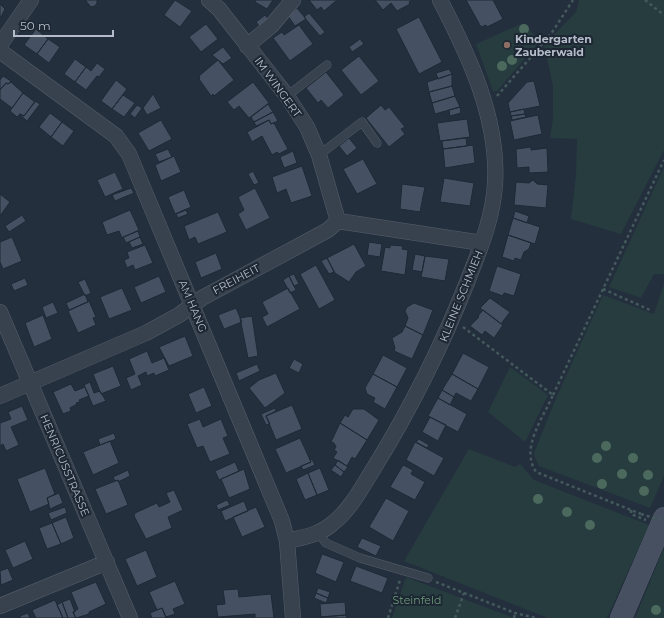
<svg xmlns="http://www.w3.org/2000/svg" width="664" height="618" viewBox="0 0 664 618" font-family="Montserrat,sans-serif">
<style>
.green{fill:#263c3f}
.building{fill:#455162;stroke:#1f2835}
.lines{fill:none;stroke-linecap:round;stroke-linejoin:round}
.lane-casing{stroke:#565f6c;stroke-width:9}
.street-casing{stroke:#565f6c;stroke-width:16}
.secondary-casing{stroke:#565f6c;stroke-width:22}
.path{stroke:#44595c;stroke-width:2.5;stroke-dasharray:3 3;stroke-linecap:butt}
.lane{stroke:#38414e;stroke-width:8}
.street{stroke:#38414e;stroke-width:15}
.secondary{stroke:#465061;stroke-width:21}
.path-bridge{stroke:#44595c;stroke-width:2.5;stroke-dasharray:3 3;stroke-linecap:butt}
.tree{fill:#4b6a5d}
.education-dot{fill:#8d6e63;stroke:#1d2633;stroke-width:1.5}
.labels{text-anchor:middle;stroke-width:4;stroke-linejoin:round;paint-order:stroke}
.poi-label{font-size:11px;font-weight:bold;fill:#b4bcc9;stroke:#1d2633;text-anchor:start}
.street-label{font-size:11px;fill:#b4bcc9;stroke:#1d2633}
.park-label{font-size:11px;fill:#6b9a76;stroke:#1d2633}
</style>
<rect width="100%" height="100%" fill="#242f3e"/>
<!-- green -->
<path class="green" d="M579,0H664V150L621,234L571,219L576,175L577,139L550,138L553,118V86L544,45L576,12Z
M523,23L540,41L497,91H493L476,44Z
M664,167V274H654L641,298L609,287Z
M664,283V476L650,508L539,466L535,458L534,453L556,398L603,295L654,314Z
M510,367L548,395L525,442L488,412Z
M469,449L515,467L520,464L534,480L649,525L607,618H548L404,561Z
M664,548V618H635Z
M406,577L514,618H392Z"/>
<!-- building -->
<path class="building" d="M85,0H97V3L95,6L91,7Z
M175,0L192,11L180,27L164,15Z
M256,0H273L267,9L255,2Z
M309,0H337L324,11L321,7L317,10Z
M375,0H412L409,2L410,4L397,11L391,3L383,10Z
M466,0H493L503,19L487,27L486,25L481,27Z
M0,4L5,9L1,17H0Z
M297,8L306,19L295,26L288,16Z
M309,13L325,32L320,36L304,17Z
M265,15L269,20L260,27L256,22Z
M419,17L442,62L419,74L396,29Z
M206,24L218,39L201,52L189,37Z
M299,25L313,44L290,61L273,38L282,32L284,35Z
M36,29L48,39L37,54L24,45Z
M48,39L60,47L49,63L37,54Z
M360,39L364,44L352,52L349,47Z
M223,47L232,58L223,64L212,55Z
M359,56L379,81L361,95L341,70Z
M75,59L86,67L75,82L64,74Z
M218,60L234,80L214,96L213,94L211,96L199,79L200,78L199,76Z
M97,63L105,69L99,77L97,76L86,90L75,82L86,67L91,71Z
M449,69L452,74L438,79L436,73Z
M326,72L344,95L328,108L321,100L318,103L306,88Z
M452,74V86L429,92L427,82Z
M3,76L11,81L8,84L6,83L0,90V80Z
M116,80L127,89L112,109L101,101Z
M534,81L540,106L510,112L508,103L527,82Z
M11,82L23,93L12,108L0,99V90L6,83L8,84Z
M253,82L269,103L249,118L239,106L234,110L227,102Z
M452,86L455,96L432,103L429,92Z
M23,93L35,102L24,116L20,114L17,117L10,111Z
M153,94L161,108L147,115L143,108Z
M123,95L135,103L124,117L112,109Z
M455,96L460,107L435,114L432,103Z
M35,101L40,104L27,121L19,114L24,116Z
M268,104L273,112L254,122L251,117Z
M137,105L142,108L135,118L130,114Z
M381,105L385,110L389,107L405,127L401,129L405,134L389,147L366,118Z
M460,107L461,113L450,116L449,110Z
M524,109L525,114L511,116L510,112Z
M273,112L278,121L271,124L269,120L256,126L254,122Z
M50,113L62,122L51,137L39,127Z
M525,114L526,117L512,120L511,116Z
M538,115L542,134L514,140L510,121Z
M467,119L470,137L440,141L437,123Z
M161,120L172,139L149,151L138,133Z
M269,120L271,124L274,123L288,149L279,154L277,152L272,155L262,136L252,142L247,132Z
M62,122L74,131L63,146L51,137Z
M349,138L357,148L347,156L339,146Z
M466,138L467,146L443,149L442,141Z
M473,145L475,163L445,168L443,149Z
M531,147V150L547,148L548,172L529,173V167L517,168L516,149Z
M168,149L172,157L159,162L155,154Z
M293,151L297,163L284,168L280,157Z
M174,156L181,172L161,181L155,165Z
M363,159L377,184L357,194L343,169Z
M302,166L312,196L291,203L286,189L277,193L272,177Z
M253,171L259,183L254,185L248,174Z
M115,172L123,189L105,197L97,180Z
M444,178L474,183L470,206L440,202Z
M533,180L537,184L548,185L546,208L514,205L516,182L529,183Z
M402,184L425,187L420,212L400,209Z
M131,188L134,193L115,201L112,195Z
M255,188L270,218L246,230L238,214L244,210L238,197Z
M184,190L191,207L175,214L168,197Z
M0,194L10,202L0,216Z
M130,210L139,230L122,238L119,231L107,235L102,222Z
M186,210L188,214L178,218L176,214Z
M515,211L529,216L527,223L513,218Z
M218,212L227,232L198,244L195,237L189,240L184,226Z
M22,215L26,221L9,232L5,226Z
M513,218L540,227L535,244L508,235Z
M138,231L140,237L126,243L123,237Z
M508,235L531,243L529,249L524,252L521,260L515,258L514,261L502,257Z
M12,237L22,261L3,269L0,262V242Z
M140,237L143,244L132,248L129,242Z
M369,242L382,244L380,257L367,255Z
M354,244L366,266L356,272L349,282L335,273L327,258Z
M145,245L153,263L135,270L133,265L127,268L124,260L129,258L127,252Z
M390,245L403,246L402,249L408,250L405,275L381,271L385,247L390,248Z
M216,253L222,269L201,278L195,262Z
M415,254L425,256L422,272L412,270Z
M425,256L449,259L445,281L421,277Z
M327,258L334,272L329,274L321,261Z
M316,265L335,300L319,309L300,274Z
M497,266L521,274L514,296L504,293L503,296L489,291Z
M294,274L299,284L294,286L289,276Z
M159,276L166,292L141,303L134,287Z
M289,276L296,290L290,293L283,280Z
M25,278L28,285L14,291L11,284Z
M85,279L91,293L85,296L78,282Z
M122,288L132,310L109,319L100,297Z
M288,288L300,309L267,327L262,317L268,314L262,302Z
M85,294L88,302L69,310L66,303Z
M490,298L510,312L501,324L480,308Z
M89,301L96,317L93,318L96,325L78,333L68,311Z
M53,302L58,313L46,318L42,307Z
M414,303L433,310L423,335L405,326L408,318L405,311L407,307Z
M236,308L242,322L224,329L218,315Z
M483,310L503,325L494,338L485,331L482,335L470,326L479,317L478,316Z
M43,315L52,339L34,347L25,323Z
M252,316L258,356L248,358L240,318Z
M405,326L423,335L412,359L394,351L395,348L392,338L402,332Z
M185,336L193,356L169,366L159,347Z
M147,351L152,363L164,358L169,370L155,376L154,373L147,376L146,372L138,376L142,385L131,390L126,378L135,374L129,359Z
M463,353L489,367L478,389L452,374Z
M383,355L407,368L397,387L373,374Z
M294,359L303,364L299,373L289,368Z
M257,364L260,371L239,381L236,373Z
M113,366L121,386L101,394L93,374Z
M276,373L285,393L265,408L249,388L259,380Z
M373,374L397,387L385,409L373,402L375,398L367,394L365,388Z
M452,374L478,389L471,401L456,393L454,397L442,390Z
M90,382L94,393L100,391L106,401L93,406L84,385Z
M71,384L75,391L85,387L89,396L79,400L80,402L76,403L77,404L70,408L71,411L63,414L53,392Z
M204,387L212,406L196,413L188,394Z
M442,390L454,397L450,405L438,398Z
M438,398L467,414L458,432L428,416Z
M292,405L302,429L276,440L266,416Z
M22,406L28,420L11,427L19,445L6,451L3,444L0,446V423L11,419L8,412Z
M275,408L276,411L266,416L270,424L266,425L261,414Z
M353,409H364L379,420L367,440L340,423L345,415L348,417Z
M430,417L446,425L438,441L422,432Z
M200,419L203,427L221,419L228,436L223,438L230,454L210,462L203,446L197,448L187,424Z
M340,423L367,440L355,459L352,457L347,466L333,458L337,452L334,450L336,447L334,443L331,442Z
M114,433L116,439L100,445L98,439Z
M300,438L311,462L286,473L275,449Z
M419,439L429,445L427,448L416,442Z
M110,441L119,463L93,475L83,452Z
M415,442L444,458L434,476L406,460Z
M312,459L315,465L303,470L301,466L311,462L310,460Z
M338,460L348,467L344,472L335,465Z
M235,462L239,471L219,480L215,471Z
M335,465L344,472L341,477L331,470Z
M403,465L413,470L411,474L425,482L415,500L390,487Z
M45,468L55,494L47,498L49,504L30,512L17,479Z
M320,468L329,490L317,495L308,473Z
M244,469L250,489L229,498L221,479Z
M128,470L130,476L118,482V480L115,481L113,477Z
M308,473L317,495L305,500L296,479Z
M118,480L128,505L106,514L95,489Z
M174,490L183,510L168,517L172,528L146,539L134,516L135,513L157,503L159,507L170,502L166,493Z
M59,493L63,503L50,509L47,498Z
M386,498L409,511L393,541L369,527Z
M227,500L230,505L218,510L216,505Z
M244,501L248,511L225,521L221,511Z
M65,507L67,513L51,520L48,513Z
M256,507L265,527L242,537L233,517Z
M66,517L74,538L61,544L52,523Z
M52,523L61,544L47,549L39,528Z
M362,538L381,546L376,556L357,547Z
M25,541L33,559L13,568L5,550Z
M146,550L157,577L137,586L125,559Z
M322,554L344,562L336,582L315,573Z
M356,566L388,578L382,593L350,581Z
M8,568L13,580L1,585L0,571Z
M175,581L185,604L173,609L175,614L166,617L162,608L157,610L149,592Z
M96,582L106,604L89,612V614L76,618L73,612L78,609L71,592Z
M318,588L330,592L328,598L316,593Z
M238,589L239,597L271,594L274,618H255V614L218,617L216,605L225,604L223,590Z
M316,593L328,598L326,603L314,598Z
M70,599L75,612H73L76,618H68L62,602Z
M55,600L63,618H36L32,610Z
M62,602L68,618H63L57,605Z
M345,602L346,615L321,617L320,604Z
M162,608L166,618H152L150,613Z
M28,613L30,618H20V616Z
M346,615L347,618H321V617Z"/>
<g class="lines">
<defs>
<path id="lane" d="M287,96L327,65
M319,155L362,122L377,143
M318,533L326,543L360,558L428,578"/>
<path id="street" d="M209,0L219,9L287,96L307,127L319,155L338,221
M0,45L31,0
M247,46L272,25L293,0
M0,51L116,136L129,154L282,521L287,541L293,618
M338,221L482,243
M0,312L130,618
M0,396L146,333L179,315L202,298L328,230L338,221
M287,541C303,537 320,535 333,523C351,509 362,487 374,468C411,408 442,346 468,280C480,249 493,218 495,184C499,119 469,56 440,0
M0,606L107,562"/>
<path id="secondary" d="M621,618L664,518"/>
</defs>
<!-- lane casing -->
<use href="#lane" class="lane-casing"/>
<!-- street casing -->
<use href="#street" class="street-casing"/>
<!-- secondary casing -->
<use href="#secondary" class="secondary-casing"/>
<!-- path -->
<path class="path" d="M645,0L664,15
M497,96L551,34L573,0
M603,289L650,310
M463,327L553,395C543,418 520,448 536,472L641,514
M553,395L664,160
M631,510V514L646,520
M436,582L515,613L536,618
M388,618L400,580
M455,618L464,593
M514,618L515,613"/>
<!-- lane -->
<use href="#lane" class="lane"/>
<!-- street -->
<use href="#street" class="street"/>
<!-- secondary -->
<use href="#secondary" class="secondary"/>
<!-- path-bridge -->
<path class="path-bridge" d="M641,514L664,521"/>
</g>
<!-- trees -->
<g class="tree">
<circle cx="524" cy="29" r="5"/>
<circle cx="512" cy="60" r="5"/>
<circle cx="502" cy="66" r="5"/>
<circle cx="606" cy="446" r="5"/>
<circle cx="597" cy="458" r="5"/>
<circle cx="633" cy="458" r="5"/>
<circle cx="622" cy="474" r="5"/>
<circle cx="648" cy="475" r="5"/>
<circle cx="602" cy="484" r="5"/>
<circle cx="644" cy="491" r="5"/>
<circle cx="538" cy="499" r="5"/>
<circle cx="567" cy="512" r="5"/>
<circle cx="590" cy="525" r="5"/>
<circle cx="656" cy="610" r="5"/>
</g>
<!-- markers -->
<circle class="education-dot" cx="507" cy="45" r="4"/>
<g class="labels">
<!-- poi labels -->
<g class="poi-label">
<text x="515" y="43">Kindergarten<tspan x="515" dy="13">Zauberwald</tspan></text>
</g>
<!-- street labels -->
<g class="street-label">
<text transform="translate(278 87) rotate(54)" y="4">IM WINGERT</text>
<text transform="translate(236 279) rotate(-28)" y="4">FREIHEIT</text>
<text transform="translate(461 296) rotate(-68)" y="4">KLEINE SCHMIEH</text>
<text transform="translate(193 306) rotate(67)" y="4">AM HANG</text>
<text transform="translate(65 465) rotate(67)" y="4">HENRICUSSTRASSE</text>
</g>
<!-- park labels -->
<g class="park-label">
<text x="417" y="604">Steinfeld</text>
</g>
</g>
<!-- scale -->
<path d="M14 30v6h99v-6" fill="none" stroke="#b4bcc9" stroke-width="2"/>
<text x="20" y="30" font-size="12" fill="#b4bcc9" stroke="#1d2633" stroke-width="3" paint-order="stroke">50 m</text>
</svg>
